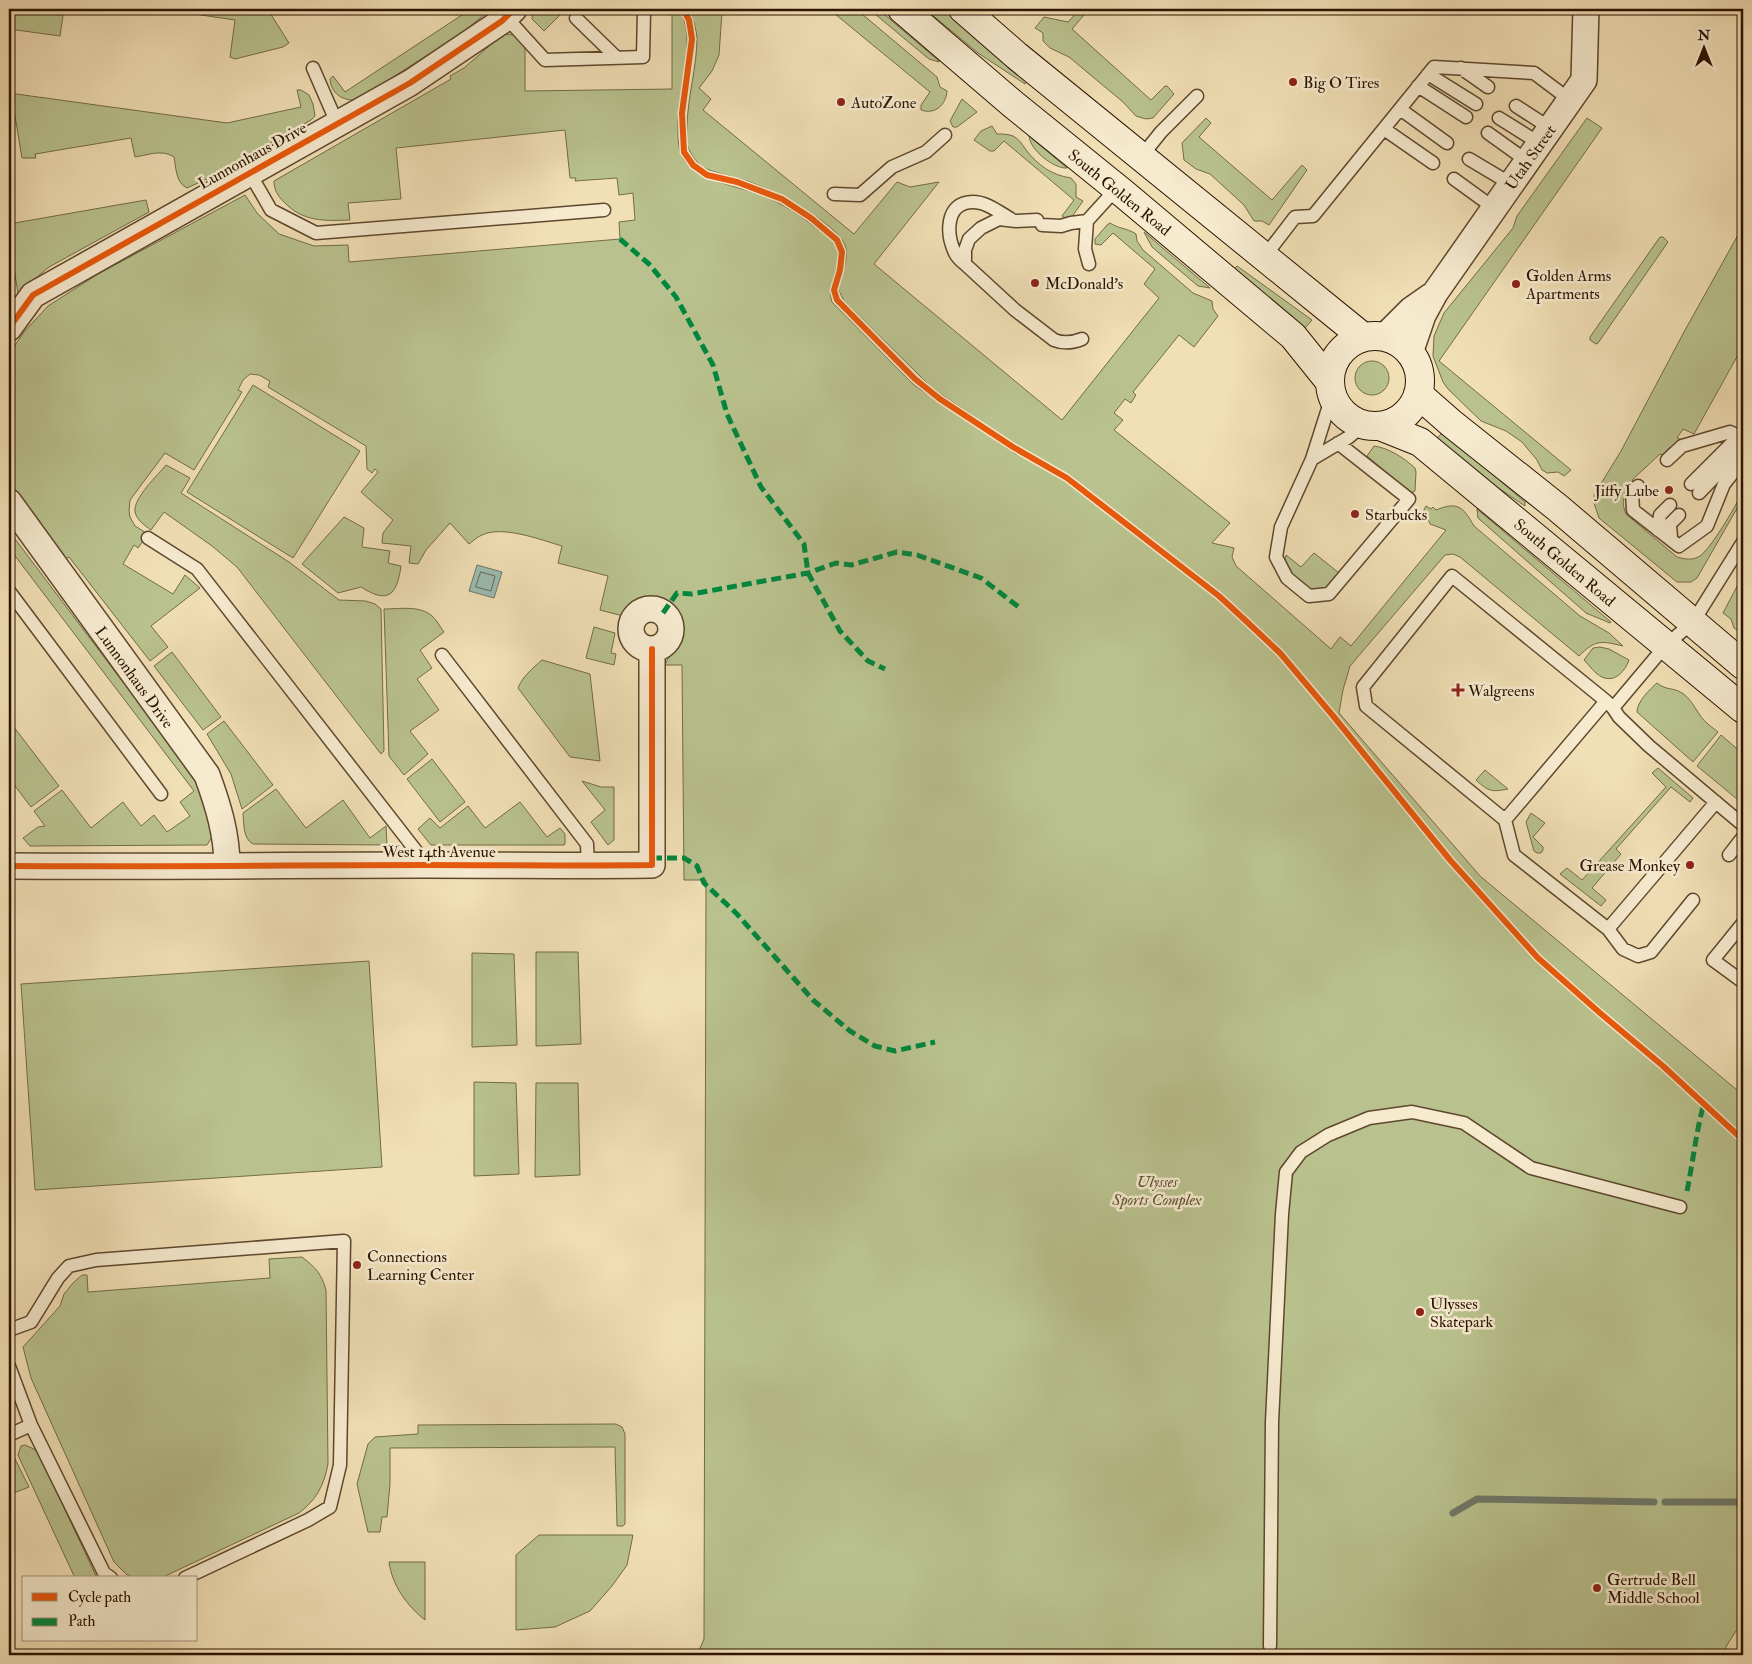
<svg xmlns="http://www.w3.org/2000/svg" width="1752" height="1664" viewBox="0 0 1752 1664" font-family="'IM FELL Double Pica',serif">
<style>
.green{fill:#b9c28e;stroke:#736b47}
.water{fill:#9bbcb2;stroke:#6f796b}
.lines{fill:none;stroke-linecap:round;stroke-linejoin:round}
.shore{stroke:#646859;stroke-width:1}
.stream{stroke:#6f796b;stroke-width:7}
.lane-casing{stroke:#5e472d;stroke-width:15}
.street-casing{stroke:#5e472d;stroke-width:28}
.secondary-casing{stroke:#2d1400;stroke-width:30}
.lane{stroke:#f6eacf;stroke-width:12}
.street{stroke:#f6eacf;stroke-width:25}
.secondary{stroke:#f6eacf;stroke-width:28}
.quiet{stroke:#00873e;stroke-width:5;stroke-dasharray:10 5;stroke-linecap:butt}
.cycleway-casing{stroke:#f6eacf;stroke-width:9}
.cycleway{stroke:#e8590c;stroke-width:6}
.poi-dot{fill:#8f2418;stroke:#f6eacf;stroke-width:2}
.labels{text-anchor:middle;stroke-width:5;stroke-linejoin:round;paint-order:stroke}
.poi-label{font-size:16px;fill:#2d1400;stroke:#f6eacf;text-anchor:start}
.street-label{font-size:16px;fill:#2d1400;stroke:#f6eacf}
.park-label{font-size:16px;font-style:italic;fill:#5e5132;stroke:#f6eacf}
</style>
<rect width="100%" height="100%" fill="#f1dfb5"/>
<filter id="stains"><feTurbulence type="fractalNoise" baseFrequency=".004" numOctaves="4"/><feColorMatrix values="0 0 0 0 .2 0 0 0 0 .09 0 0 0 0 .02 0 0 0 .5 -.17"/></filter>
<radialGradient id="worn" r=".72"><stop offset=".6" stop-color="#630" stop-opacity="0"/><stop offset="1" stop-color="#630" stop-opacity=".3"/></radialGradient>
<!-- green -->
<path class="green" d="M9,9H64L60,36L9,29Z
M160,9H276L270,13L289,43L283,47L235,59L230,57L235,20Z
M471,9H491L462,33L357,100C343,101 331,94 330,79L333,76L345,92Z
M533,9H566L544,31L532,19Z
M672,9H679C698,37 677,94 678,129C678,139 678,149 683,158C697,182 740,186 764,196C783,204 800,215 816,228C823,233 832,239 836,246C844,264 826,284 832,302L914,385L1016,454L1026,451L1014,444L932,388L844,301L838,289C841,275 848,262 846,248C841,224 767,187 744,180C735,177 707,171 701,166C696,161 690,154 688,147C686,142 687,134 687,129C687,98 697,68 697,38C696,28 693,18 689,9H721L722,12L719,55L712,71L699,88L711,99L703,110L854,234L897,182L910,187L939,182L874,264L1062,420L1159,298L1144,284L1155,269L1113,233L1101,245L1095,244V239L1107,225L1110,223C1119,229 1127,228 1136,234L1137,241L1143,250L1193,293L1212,301L1213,309L1218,316L1194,347L1179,335L1133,392L1136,395L1131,403L1125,399L1114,413L1123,420L1114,430L1230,523L1212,543L1234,548L1232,557L1236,566L1331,649L1340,637L1351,646L1446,530L1430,524L1424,510L1426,506L1431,509L1433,507L1436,510C1458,501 1463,507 1474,526L1580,616L1609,633L1623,646C1601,641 1596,639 1579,656L1460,557L1453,554L1445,555L1350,666L1343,690L1339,713L1480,876L1743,1095V1620L1727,1645L1723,1655H697L704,1639L706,880H684L682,665H665C669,653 681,649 683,636C687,610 659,588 635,602C629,605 626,610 623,616L600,610L608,576L558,563L562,546C541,540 503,525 482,535C477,537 473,541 469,544L450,523L426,550L418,564L409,563L411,546L382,543L383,533L393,520L361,492L378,472L375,469L372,473L367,469L366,446L268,387L270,381L259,375L250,374L243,380L238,390L242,392L194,470L165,453L130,500L129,510L130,517L135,526L148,534L138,548L134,545L123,564L173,594L185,575L200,588L151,626L168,647L150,661L69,557L65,559L20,503L9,484V354L24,332L48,306L98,274L245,195L257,213L279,234L314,246L348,245L349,262L620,239L619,222L635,220L633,193L619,195L617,178L575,181L576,178H570L565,130L396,148L401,199L348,203L350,220C324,221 303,222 284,202C278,196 274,190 274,181L451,79L450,76L464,68L503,34L515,35L525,46V91L672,89Z
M829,9H856L937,77L940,87L947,91C946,105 935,115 921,110V105L930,92Z
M869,9H878L939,61V62L929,59Z
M925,9H944L1028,79L1025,84L978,53Z
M1080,9H1089L1072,29L1151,100L1165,86H1167L1174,94L1153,118L1146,119L1136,116L1123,102L1069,57L1050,48L1043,41V33L1035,28L1044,17L1068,22Z
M297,90H301L309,95L313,104L315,116L311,120L209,178L187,188C176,183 176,168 174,157C162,149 148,155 135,157L131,138L35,154L36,158H22L15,116L9,117V93L227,123L301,107Z
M962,99L977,112L957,127H953L950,121Z
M1206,118L1211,123L1199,137L1272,200L1302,165L1307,170L1269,225L1262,221H1254L1244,205L1210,174L1196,169L1184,160L1182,143Z
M1587,118L1602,128L1439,361L1571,470L1564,476L1558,472L1547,473L1542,470L1537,460L1522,442L1506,431L1481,421L1448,389L1443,382L1433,356L1434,336L1444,313L1513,228L1517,216Z
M992,126L997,134C1002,134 1008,134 1013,136C1019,139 1022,144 1026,150C1038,165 1051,175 1071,178L1076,184V197L1083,201L1071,218L1069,220L1062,216L1074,200L1004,141L994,151H990L974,140L981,131Z
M1029,136L1067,168C1054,169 1030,150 1029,136Z
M146,200L149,212L49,267L18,293L9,238V224Z
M1743,226V346L1694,434L1683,429L1677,438L1683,440L1668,449L1662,455L1660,454L1632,480L1634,483C1625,493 1620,500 1626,514L1677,557C1685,559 1692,561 1700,556C1713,546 1734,508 1743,492V498L1697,578L1691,582H1677L1599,518L1594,503V495L1621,451L1684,332Z
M1144,232L1210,288L1198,286L1152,247Z
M1660,237H1663L1668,242L1598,343L1596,344L1590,340V337Z
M1237,266L1312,320L1305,328L1234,269Z
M1355 378a17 17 0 1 1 34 0a17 17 0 1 1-34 0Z
M253,385L360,451L293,558L187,492Z
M1443,432L1525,502V506L1478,474L1435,440Z
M1374,446C1389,448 1404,458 1415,468L1416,472L1415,491L1411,493L1367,456Z
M166,465L190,478L181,493L289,562L339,600L366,601L375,604L381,609L384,751L381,754L237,567L212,546L164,512L151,530C144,525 137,520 135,512C133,498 158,475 166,465Z
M1477,509L1611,622L1610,623L1586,613L1478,518Z
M344,517L364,528L362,547L390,551L388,563L401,566C397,594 389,605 361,587L338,593L302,564Z
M9,531L193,775L204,799L212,837L207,845L30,846L23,838L38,827L45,826L34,811L62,790L91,828L123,802L141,826L154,815L167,832L190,816L180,802L194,791L9,548Z
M1314,553L1339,573L1326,588L1314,591L1307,588L1291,574L1285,559L1286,555L1301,567Z
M1743,575V599L1741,605L1743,609V635L1734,628L1731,619L1723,613Z
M384,609C399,609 420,605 432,616C437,620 440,627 444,632L420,650L432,668L417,679L439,710L410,731L428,754L404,775L389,756Z
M594,627L615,633L611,653L616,654L614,665L586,658Z
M1600,647L1609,649L1629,660C1625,671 1615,683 1602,677C1595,674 1589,665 1584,660L1593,648Z
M172,652L221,717L203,730L154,666Z
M542,660L590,674L600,761L570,757L518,688C523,676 532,669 542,660Z
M1657,683C1667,691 1673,687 1682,693C1691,699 1694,707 1700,715C1704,722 1712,727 1718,732L1693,762L1637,712C1637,702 1649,690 1657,683Z
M224,721L273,785L242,809L231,774L207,734Z
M10,722L59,786L31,807L9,778Z
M1721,735L1743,754V804L1697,766Z
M432,759L465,802L440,822L407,779Z
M1658,768L1693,798L1690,802L1671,787L1616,849L1621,854L1592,888L1606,900L1601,906L1560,874L1567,868L1582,880L1666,787L1652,773Z
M1485,770L1508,789C1492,792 1489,792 1476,780Z
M582,781L601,787H614V840L608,845L591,822L605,810Z
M276,789L306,828L343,800L370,838L386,826L387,845L253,844C243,839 244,824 243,813Z
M520,802L547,837L560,828L565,834V844L564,845H431L418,829L430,818L440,828L468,806L485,828Z
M1531,813L1545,823L1533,837L1543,847V850L1541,853H1537L1534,851L1526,822Z
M536,952H578L581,1044L536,1046Z
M472,953L514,954L517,1045L472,1047Z
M369,961L382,1167L35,1190L21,984Z
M474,1082L516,1083L519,1174L474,1176Z
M536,1083H578L580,1175L535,1177Z
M302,1257C316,1268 321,1273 326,1290L328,1464C324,1486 316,1500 299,1513L161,1578H136L126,1574L114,1562L31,1378L23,1347L60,1306L64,1294L73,1283L82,1275H87L88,1292L270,1278L269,1259Z
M616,1424L622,1427L625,1434V1524L623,1526H617L615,1447L390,1448V1484L387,1517H382L380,1532H368L357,1484L368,1444L375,1437L418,1434V1425Z
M25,1445L36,1450L39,1454L97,1578H75L18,1455L21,1446Z
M9,1455L14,1457L29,1487L9,1495Z
M539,1535H633L627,1565L612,1586L590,1611L555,1627L516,1630V1555Z
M389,1562H425V1620C407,1606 392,1585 389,1562Z"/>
<!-- water -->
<path class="water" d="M477,565L502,572L494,598L469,591Z"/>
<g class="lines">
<!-- shore -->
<path class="shore" d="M481,572L495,576L491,591L476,587Z"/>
<!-- stream -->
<path class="stream" d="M1665,1502H1743
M1453,1513L1477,1499L1654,1502"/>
<defs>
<path id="lane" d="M506,17L545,60L643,57L644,11L641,9
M576,18L617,58
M313,68L337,123
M1461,68L1488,87
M1428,74L1476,104
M1418,86L1466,117
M1516,106L1550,128
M1400,109L1447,143
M1499,118L1539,143
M1384,129L1433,163
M1488,133L1527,161
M1141,157L1161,132L1197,96
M1469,159L1511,184
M249,172L271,210L316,233L604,210
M1454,179L1494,208
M834,194L860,195L892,167L926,152L945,135
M1037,220L1016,221L999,219L981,228L969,239L965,250V264L1015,310L1054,340C1064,344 1072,343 1082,339
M1042,225L1061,226L1071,223L1087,221
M1265,256L1295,217L1313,216L1434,67L1534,73L1570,100
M965,264C961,261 957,257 955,253C946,234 945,202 973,202C987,202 1000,213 1011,219
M1089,264L1085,249L1087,221L1117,188
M1332,396L1312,459L1281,527L1276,557L1287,578L1309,596L1329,594L1409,499L1338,443
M1312,459L1349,437L1363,425
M1667,460L1682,446L1730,432L1743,438
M1691,484L1739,436
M1638,486L1632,492L1633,510L1679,546L1707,526L1724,484L1743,460
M1699,493L1743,447
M1658,530L1660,515L1670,505
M148,538L197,569L427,865
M1671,538L1670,524L1679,515
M9,591L161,794
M442,655L587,844L588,866
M1613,708L1666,645L1693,622L1743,542
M1505,820L1606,701
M1729,855L1743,837
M1693,900L1651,952L1638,956L1623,949L1608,929L1514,855L1505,820L1366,706L1363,687L1452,576L1606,701L1613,708L1619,717L1649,746L1743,825
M1743,923L1713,960L1743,982
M1608,929L1716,802
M9,1330L31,1322L58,1278L69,1266L96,1260L344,1241L340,1465L330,1507L308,1520L185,1578
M9,1366L31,1425
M9,1435L31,1425L104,1573L111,1578
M1270,1646L1272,1422L1282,1214L1286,1172L1301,1152L1328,1135L1369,1118L1412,1112L1464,1123L1531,1168L1680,1207"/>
<path id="street" d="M9,328L33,295L410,83L502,21L514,9
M1384,337L1411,310L1431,296
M1410,353L1423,315L1435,293L1584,80L1586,9
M9,502L207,775C218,805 227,834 227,866
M631 629a20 20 0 1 1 40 0a20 20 0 1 1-40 0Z
M9,866C148,867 286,865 425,865C501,865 576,866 652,865V649"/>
<path id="secondary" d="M902,9L1014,105L1124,194L1293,336L1330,382
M963,9L1017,56L1363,337
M1330 381a45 45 0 1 1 90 0a45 45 0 1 1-90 0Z
M1418,394L1451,423L1558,508L1743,665
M1380,426L1420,442L1743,709"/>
</defs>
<!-- lane casing -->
<use href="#lane" class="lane-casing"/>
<!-- street casing -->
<use href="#street" class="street-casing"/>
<!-- secondary casing -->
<use href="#secondary" class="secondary-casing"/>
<!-- lane -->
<use href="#lane" class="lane"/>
<!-- street -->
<use href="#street" class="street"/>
<!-- secondary -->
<use href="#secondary" class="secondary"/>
<!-- quiet -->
<path class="quiet" d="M620,239L649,264L676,297L713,365L727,414L761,487L804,544L808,573L840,631L868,661L885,669
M663,613L677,593L692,594L808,573L836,563L851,565L897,552L917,555L981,578L1020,608
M652,858H684L697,866L704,883L737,914L813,1000L850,1031L875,1046L895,1051L935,1042
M1687,1191C1693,1162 1696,1132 1704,1103"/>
<defs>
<path id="cycleway" d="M683,9L689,20L692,39L682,113L684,152L693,165L707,175L737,182L782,199L811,218L837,240L842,252L840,270L834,290L837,300L915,379L940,399L1013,447L1067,478L1219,596L1245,620L1280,653L1334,717L1450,860L1538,958L1600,1013L1663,1066L1743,1140
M9,328L33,295L410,83L502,21L514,9
M9,866C148,867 286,865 425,865C501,865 576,866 652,865V649"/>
</defs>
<!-- cycleway casing -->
<use href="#cycleway" class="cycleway-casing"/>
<!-- cycleway -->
<use href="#cycleway" class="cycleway"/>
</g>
<!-- markers -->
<g class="poi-dot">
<circle cx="1293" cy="82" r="5"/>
<circle cx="841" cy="102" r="5"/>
<circle cx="1035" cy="283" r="5"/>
<circle cx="1516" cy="284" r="5"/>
<circle cx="1669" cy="490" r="5"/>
<circle cx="1355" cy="514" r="5"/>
<path d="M1455.5 682.5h5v5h5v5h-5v5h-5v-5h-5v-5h5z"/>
<circle cx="1690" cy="865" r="5"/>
<circle cx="357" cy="1265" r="5"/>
<circle cx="1420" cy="1312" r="5"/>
<circle cx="1597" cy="1588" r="5"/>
</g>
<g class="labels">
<!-- poi labels -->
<g class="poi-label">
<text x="1303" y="88">Big O Tires</text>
<text x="851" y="108">AutoZone</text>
<text x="1526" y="281">Golden Arms<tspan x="1526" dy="18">Apartments</tspan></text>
<text x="1045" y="289">McDonald's</text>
<text x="1659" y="496" text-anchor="end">Jiffy Lube</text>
<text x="1365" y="520">Starbucks</text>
<text x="1468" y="696">Walgreens</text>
<text x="1680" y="871" text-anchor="end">Grease Monkey</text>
<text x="367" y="1262">Connections<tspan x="367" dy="18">Learning Center</tspan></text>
<text x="1430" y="1309">Ulysses<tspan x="1430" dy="18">Skatepark</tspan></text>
<text x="1607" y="1585">Gertrude Bell<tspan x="1607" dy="18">Middle School</tspan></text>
</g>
<!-- street labels -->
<g class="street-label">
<text transform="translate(252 155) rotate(-29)" y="6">Lunnonhaus Drive</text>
<text transform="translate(1530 157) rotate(-55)" y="6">Utah Street</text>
<text transform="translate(1120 192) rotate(39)" y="6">South Golden Road</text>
<text transform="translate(1565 562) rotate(40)" y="6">South Golden Road</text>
<text transform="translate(135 677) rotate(54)" y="6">Lunnonhaus Drive</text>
<text x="439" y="857">West 14th Avenue</text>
</g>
<!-- park labels -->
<g class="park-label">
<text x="1157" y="1187">Ulysses<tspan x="1157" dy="18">Sports Complex</tspan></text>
</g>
</g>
<!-- margin -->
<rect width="1752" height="1664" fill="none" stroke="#f1dfb5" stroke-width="30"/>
<rect x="10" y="10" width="1732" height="1644" fill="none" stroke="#2d1400" stroke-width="2.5"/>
<rect x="15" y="15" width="1722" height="1634" fill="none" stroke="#2d1400"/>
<!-- legend -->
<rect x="22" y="1576" width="175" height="65" fill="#f6eacf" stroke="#a6947c"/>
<rect x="32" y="1593" width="25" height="8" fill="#e8590c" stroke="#a6947c"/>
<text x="68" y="1602" font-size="15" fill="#2d1400">Cycle path</text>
<rect x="32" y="1618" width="25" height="8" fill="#00873e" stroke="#a6947c"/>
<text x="68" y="1626" font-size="15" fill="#2d1400">Path</text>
<!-- north arrow -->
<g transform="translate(1704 48)" stroke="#f6eacf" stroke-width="4" paint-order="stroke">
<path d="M0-4L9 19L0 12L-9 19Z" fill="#2d1400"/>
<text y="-8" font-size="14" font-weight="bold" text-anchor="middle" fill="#2d1400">N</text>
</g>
<rect width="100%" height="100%" filter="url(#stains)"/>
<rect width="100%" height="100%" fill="url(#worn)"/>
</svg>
